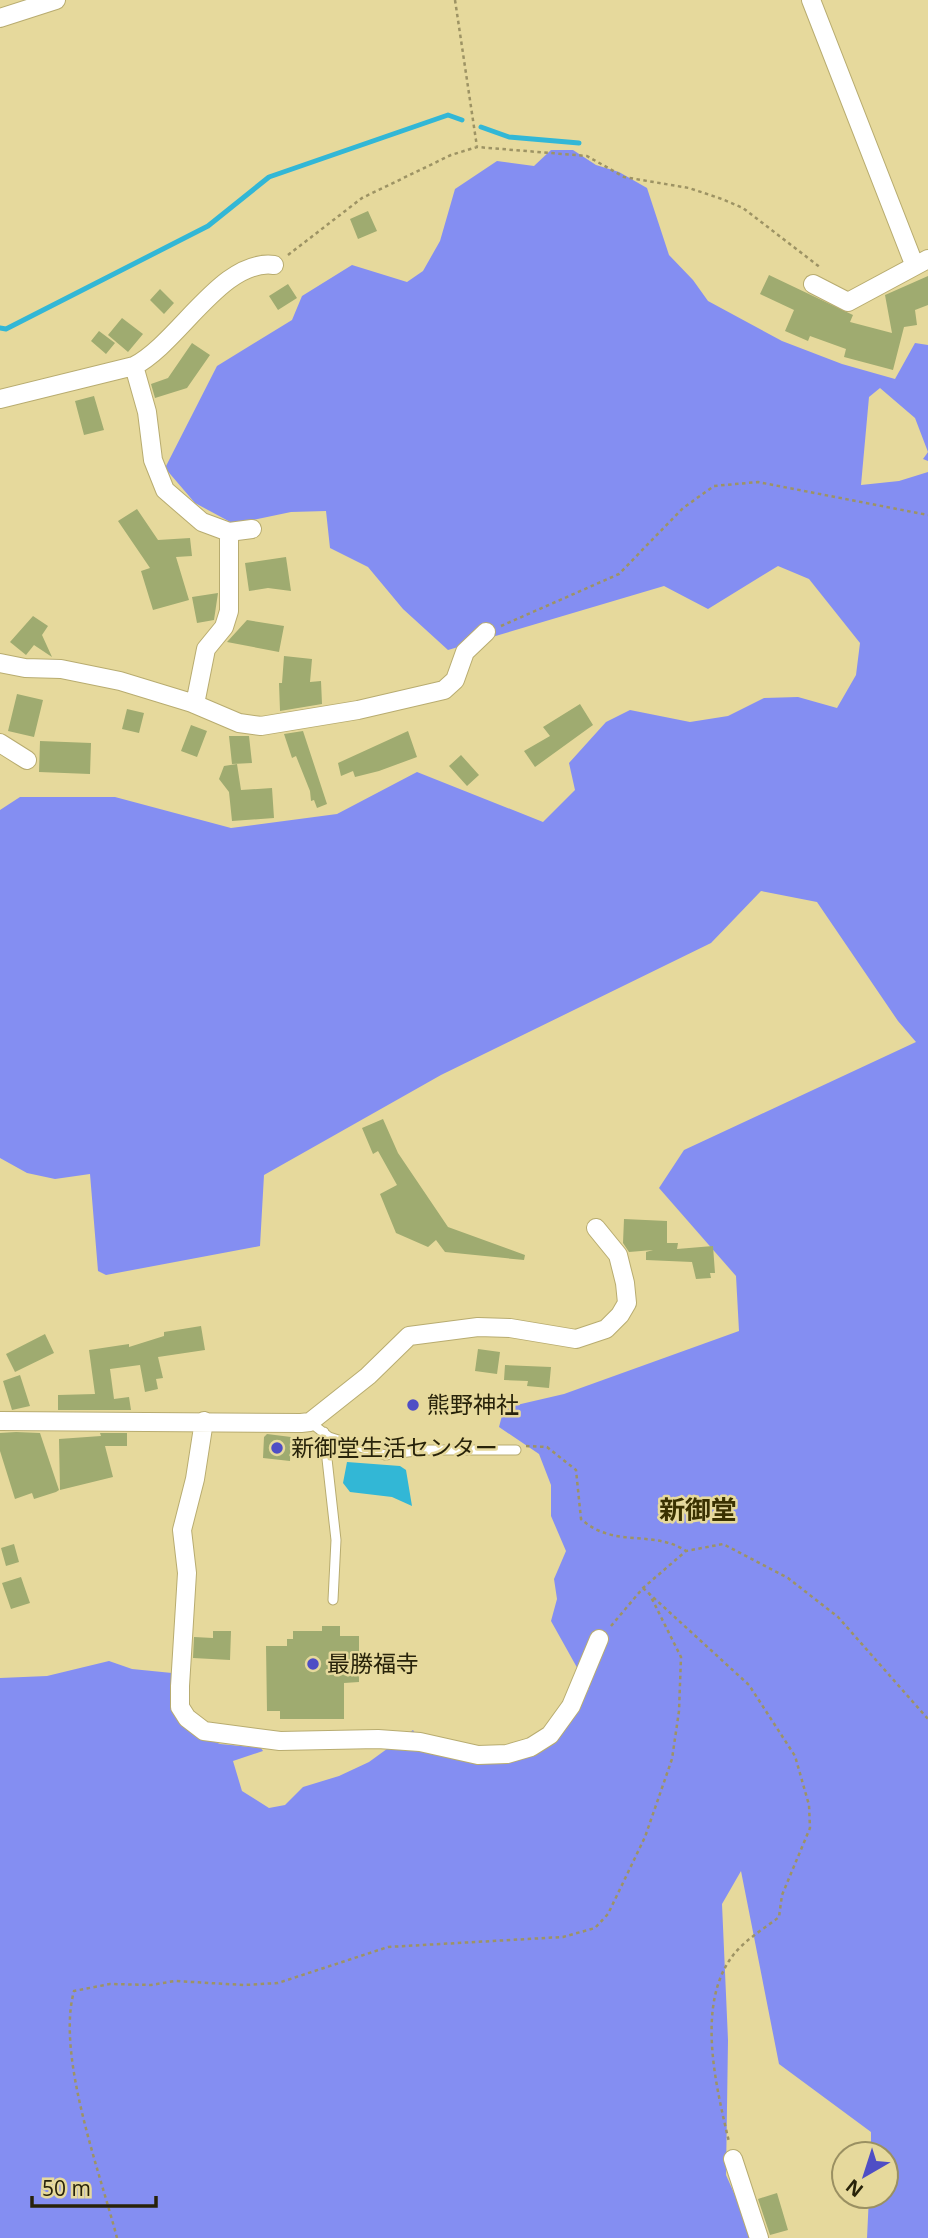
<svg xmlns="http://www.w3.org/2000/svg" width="928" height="2238" viewBox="0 0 928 2238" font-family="'Open Sans','Noto Sans JP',sans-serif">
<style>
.forest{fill:#848ef2}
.water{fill:#32b7d6}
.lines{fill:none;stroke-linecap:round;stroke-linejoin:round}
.stream{stroke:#32b7d6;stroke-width:5}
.building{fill:#9fab70}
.service-casing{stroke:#b8ac70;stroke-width:11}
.minor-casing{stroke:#b8ac70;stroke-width:20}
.path{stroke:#9d9364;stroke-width:2.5;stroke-dasharray:3.5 3.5;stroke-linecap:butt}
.service{stroke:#fff;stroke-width:9}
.minor{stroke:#fff;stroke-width:18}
.poi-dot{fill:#4f4ec5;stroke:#e6d99c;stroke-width:2.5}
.labels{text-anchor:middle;stroke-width:5;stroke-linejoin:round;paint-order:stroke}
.poi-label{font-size:23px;fill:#28230a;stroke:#e6d99c;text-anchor:start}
.quarter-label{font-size:26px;font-weight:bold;fill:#3a3101;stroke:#e6d99c}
</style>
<rect width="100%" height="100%" fill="#e6d99c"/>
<!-- forest -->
<path class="forest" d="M551,150H573L596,165L619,172L647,188L669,255L693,280L708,301L782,341L842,364L895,379L915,343L928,345V461L923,459L928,452L915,418L880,388L869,397L861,485L899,481L928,472V2238H867L869,2196H886V2154H871V2132L779,2064L741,1871L722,1904L728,2040L726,2175L754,2238H0V1678L47,1676L109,1661L132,1669L172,1673L191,1732L220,1744L261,1748L263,1751L233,1761L242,1791L269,1808L285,1805L303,1787L339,1776L369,1762L413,1730L423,1746L479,1764L554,1736L589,1689L551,1621L557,1599L554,1579L566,1551L551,1516V1485L539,1454L499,1427L504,1408L564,1394L739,1331L736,1276L659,1188L684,1150L916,1042L898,1021L817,902L761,891L711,943L441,1075L264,1175L260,1246L106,1275L98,1271L90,1174L55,1179L27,1173L0,1158V810L20,797H115L231,828L337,814L417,772L543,822L575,790L569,763L606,722L630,710L690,722L728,716L764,698L798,697L837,708L856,675L860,643L809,579L778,566L708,609L664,586L448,650L403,609L368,567L330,548L326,511L291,512L234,524L195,503L165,468L217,366L292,320L302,296L352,265L407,282L423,271L440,241L455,189L497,161L534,166Z"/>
<!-- water -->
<path class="water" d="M347,1462L400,1466L406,1470L412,1506L392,1497L350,1492L343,1483Z"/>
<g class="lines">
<!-- stream -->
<path class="stream" d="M481,127L509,137L579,143
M0,328L6,329L208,226L269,177L448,115L462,120"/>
</g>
<!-- building -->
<path class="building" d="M368,211L377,231L358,239L350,219Z
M769,275L853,315L850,322L892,333L885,295L928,276V305L915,310L917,325L904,327L893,370L844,357L846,349L810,336L808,341L785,331L794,310L760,294Z
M288,284L297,298L278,310L269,296Z
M160,289L174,303L164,314L150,300Z
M122,318L143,334L128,352L108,335Z
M99,331L115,343L106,354L91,341Z
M192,343L210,355L187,388L155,398L151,384L168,378Z
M94,396L104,430L84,435L75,401Z
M137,509L158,540L190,538L192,556L176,557L189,600L153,610L141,571L150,568L118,521Z
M286,557L291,591L268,588L249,591L245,563Z
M218,593L214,620L197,623L192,597Z
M33,616L48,626L42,635L52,657L34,645L26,655L10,642Z
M247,620L284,626L279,652L227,642Z
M284,656L312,659L310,682L321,681L322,704L280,711L279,683H282Z
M17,694L43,700L34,737L8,731Z
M580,704L593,725L535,767L524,751L550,736L543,727Z
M127,709L144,713L139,733L122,729Z
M191,725L207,731L197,757L181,751Z
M303,731L327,804L317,808L314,800L311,801L310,791L296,756L292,758L284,734Z
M408,731L417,757L379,771L355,777L353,771L341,776L338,763Z
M229,736H249L252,763L232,764Z
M40,741L91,743L90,774L39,772Z
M461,755L479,775L467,786L449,766Z
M237,764L241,790L272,788L274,818L232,821L229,792L219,779L224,766Z
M383,1119L398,1153L448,1227L525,1255L524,1260L445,1252L436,1240L428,1247L396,1233L380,1194L397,1185L378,1151L373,1154L362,1128Z
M624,1219L667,1221V1243H678L677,1249L713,1246L715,1273H710L711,1278L696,1279L692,1262L646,1260V1252L653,1250L629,1252L623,1243Z
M201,1326L205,1350L158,1357L163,1378L156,1379L158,1389L145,1392L140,1365L110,1369L114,1399L129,1397L131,1410H58V1395L95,1394L89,1350L129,1344V1347L164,1336V1332Z
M45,1334L54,1353L15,1372L6,1354Z
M478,1349L500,1352L497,1374L475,1371Z
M505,1365L551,1367L549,1388L527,1386L528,1381L504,1380Z
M20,1375L30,1406L12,1410L3,1381Z
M16,1432L40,1433L59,1490L56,1492L34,1499L32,1493L15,1499L0,1451V1433Z
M100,1433H127V1446H105L113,1477L60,1490L59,1439L101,1436Z
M267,1434L291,1437L290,1461L263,1458L264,1437Z
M14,1544L19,1562L6,1566L1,1548Z
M21,1577L30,1603L11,1609L2,1583Z
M322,1626H340V1636H359V1682L344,1683V1719H280V1711H267L266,1646H287V1639H293V1631H322Z
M213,1631H231L230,1660L193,1658L194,1637L213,1638Z
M777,2193L788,2230L770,2235L758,2199Z"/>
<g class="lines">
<defs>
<path id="service" d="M310,1422L329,1437L385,1455L423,1450H516
M324,1432L336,1540L333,1600"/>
<path id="minor" d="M811,0L914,264
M0,18L56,0
M813,284L848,302L928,259
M134,366L147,412L153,460L165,490L202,522L229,532L252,529
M0,399L134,366C179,343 222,258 274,265
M0,663L25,668L61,669L120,681L192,703L239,723L261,726L358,710L444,690L455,680L465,652L486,632
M195,704L206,649L224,627L229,611V532
M0,743L27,760
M0,1421L301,1423L310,1422L368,1376L409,1336L478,1327L510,1328L576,1339L606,1329L620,1315L627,1303L625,1283L618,1255L596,1228
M204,1421L195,1479L182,1530L187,1573L180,1686V1707L187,1718L204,1731L280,1741L378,1739L420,1742L478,1755L507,1754L531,1747L550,1735L571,1706L599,1639
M733,2159L759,2238"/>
</defs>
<!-- service casing -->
<use href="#service" class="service-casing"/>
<!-- minor casing -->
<use href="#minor" class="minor-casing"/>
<!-- path -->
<path class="path" d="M455,0L477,147
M288,255L362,198L451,155L477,147L587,156L624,177L689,188L722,199L743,208L821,268
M501,626L619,574L683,508L714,486L758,482L928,515
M526,1446L547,1447L576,1470L581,1519C614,1549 653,1529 686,1551
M643,1588L749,1685L795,1756L809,1805L810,1828L782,1895L779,1917C765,1928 745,1940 734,1954C695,2003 716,2086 729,2142
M611,1626L643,1588L686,1551L723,1544L788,1578L838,1617L928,1719
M117,2238C100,2172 56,2056 74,1991L110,1984L151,1985L175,1981L244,1985L278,1983L388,1947L563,1937L595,1928L608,1914L645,1837L672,1759L679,1711L681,1657L650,1595"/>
<!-- service -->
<use href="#service" class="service"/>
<!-- minor -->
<use href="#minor" class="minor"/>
</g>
<!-- markers -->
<g class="poi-dot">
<circle cx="413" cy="1405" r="7"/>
<circle cx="277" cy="1448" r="7"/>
<circle cx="313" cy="1664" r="7"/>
</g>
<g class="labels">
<!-- poi labels -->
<g class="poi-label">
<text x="427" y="1413">熊野神社</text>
<text x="291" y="1456">新御堂生活センター</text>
<text x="327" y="1672">最勝福寺</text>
</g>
<!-- quarter labels -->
<g class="quarter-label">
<text x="698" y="1519">新御堂</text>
</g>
</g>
<!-- north arrow -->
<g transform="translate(865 2175) rotate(219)"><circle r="33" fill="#e6d99c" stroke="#9a9062" stroke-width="2"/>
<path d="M0-5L12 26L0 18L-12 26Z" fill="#4f4ec5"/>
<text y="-10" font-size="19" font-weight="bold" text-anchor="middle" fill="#28230a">N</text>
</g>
<!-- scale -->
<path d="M32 2196v10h124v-10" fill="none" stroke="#28230a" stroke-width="3.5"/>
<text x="42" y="2196" font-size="21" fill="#28230a" stroke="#e6d99c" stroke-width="5" paint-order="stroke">50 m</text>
</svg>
